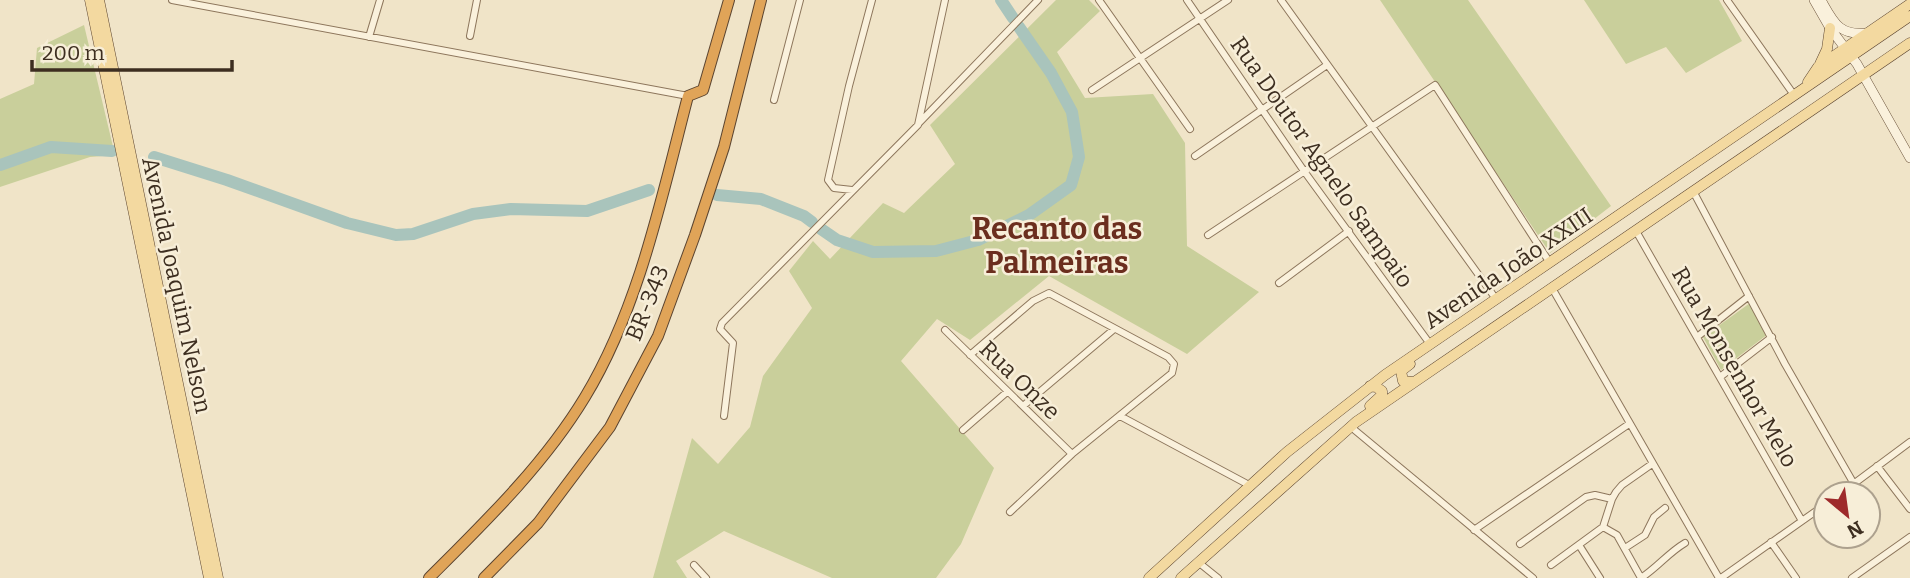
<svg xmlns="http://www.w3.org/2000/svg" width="1910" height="578" viewBox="0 0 1910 578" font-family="Bitter,serif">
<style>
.green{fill:#c9cf9b}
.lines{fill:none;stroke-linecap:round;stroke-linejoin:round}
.river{stroke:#a9c4bc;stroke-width:12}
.street-casing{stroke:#8d765c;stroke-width:8}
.secondary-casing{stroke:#6f573f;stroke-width:10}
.primary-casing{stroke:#5b4430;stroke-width:11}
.highway-casing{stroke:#5b4430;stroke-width:12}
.street{stroke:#faf1dc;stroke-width:6}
.secondary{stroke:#faf1dc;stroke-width:9}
.primary{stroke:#f3d9a0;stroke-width:10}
.highway{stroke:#e0a458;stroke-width:10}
.labels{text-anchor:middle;stroke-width:5;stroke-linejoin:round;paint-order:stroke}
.street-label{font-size:23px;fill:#3d2e20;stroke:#f7eed8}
.district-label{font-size:30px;font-weight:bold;fill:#6b2e1e;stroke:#f7eed8}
</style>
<rect width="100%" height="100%" fill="#f0e4c8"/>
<!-- green -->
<path class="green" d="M1056,0H1089L1100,11L1057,52L1085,98L1153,94L1185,143L1187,246L1259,292L1187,354L1049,276L970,340L937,319L901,361L994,468L961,544L936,578H832L724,531L676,561L687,578H653L692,438L718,464L750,427L763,376L812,308L789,271L813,241L830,259L883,203L904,213L955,164L930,125Z
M1380,0H1468L1611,206L1550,253Z
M1584,0H1719L1742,41L1686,73L1666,47L1626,64Z
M84,25L115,155L90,157L0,187V99L34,84L37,48Z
M1750,303L1768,334L1721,370L1703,337Z"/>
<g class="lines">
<!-- river -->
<path class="river" d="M1001,0L1013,18
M154,157L227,180L347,223L396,235L413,234L473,214L511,209L587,211L649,190
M0,165L51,147L112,151
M717,195L761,199L804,216L812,222
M821,229L837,240L873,252L936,251L978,240L1029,215L1071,185L1079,157L1072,112L1051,73L1019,27"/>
<defs>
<path id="street" d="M172,0L688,96
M1099,0L1190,129
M1187,0L1304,171L1430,344
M1281,0L1496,299
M1727,0L1794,95
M470,36L477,0
M369,37L380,0
M1092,90L1228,0
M774,100L800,0
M919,123L1038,0
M1195,156L1327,65
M852,190L834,188L828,180L849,86L872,0
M1693,191L1785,364L1854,484
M1636,231L1802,521
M1208,235L1435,85L1550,263
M1279,283L1349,231
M1552,288L1719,578
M945,330L1072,454
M1697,337L1749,296
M970,355L1033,301L1049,293L1168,357L1174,364L1172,373L1072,454L1010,512
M1720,377L1772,337
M1023,406L1113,330
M724,416L733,343L720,329L722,323L918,125L945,0
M1120,416L1249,485
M1351,427L1533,578
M963,430L1007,392
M1877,466L1910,509
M1840,494L1910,442
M1603,527L1617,535L1641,578
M1474,530L1629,424
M1771,542L1796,578
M1520,544L1586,497L1595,495L1612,499
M1579,545L1600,578
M1625,548L1645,535L1654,517L1665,508
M1198,562L1218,578
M694,565L706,578
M1551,565L1603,527L1612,499L1616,492L1622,485L1652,464
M1641,578C1658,567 1668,553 1685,543
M1721,578L1826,504
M1852,578L1910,537"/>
<path id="secondary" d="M1814,0L1830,28L1857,64L1910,158
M1821,0C1834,23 1839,36 1868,33"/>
<path id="primary" d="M90,0L209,578
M99,0L218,578
M1820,64L1827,49L1830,28
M1808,82L1818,67L1910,4
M1410,364L1401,371L1403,381L1413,382
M1370,386L1376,387L1382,391V395L1370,406
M1149,578L1287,452L1385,375L1910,16
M1181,578L1356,422L1910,43"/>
<path id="highway" d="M429,578C484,523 544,465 585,397C639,308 662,196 688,96L703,90L729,0
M484,578L538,523L610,427L658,336L695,235L724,147L761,0"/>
</defs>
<!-- street casing -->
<use href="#street" class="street-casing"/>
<!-- secondary casing -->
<use href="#secondary" class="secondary-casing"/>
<!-- primary casing -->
<use href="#primary" class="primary-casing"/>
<!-- highway casing -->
<use href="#highway" class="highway-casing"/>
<!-- street -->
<use href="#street" class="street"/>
<!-- secondary -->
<use href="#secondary" class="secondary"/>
<!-- primary -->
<use href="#primary" class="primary"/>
<!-- highway -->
<use href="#highway" class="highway"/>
</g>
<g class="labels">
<!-- street labels -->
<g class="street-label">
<text transform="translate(1322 162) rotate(55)" y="8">Rua Doutor Agnelo Sampaio</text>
<text transform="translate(1508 268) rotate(-34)" y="8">Avenida João XXIII</text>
<text transform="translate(177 285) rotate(78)" y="8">Avenida Joaquim Nelson</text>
<text transform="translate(647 303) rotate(-68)" y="8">BR-343</text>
<text transform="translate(1735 367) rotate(60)" y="8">Rua Monsenhor Melo</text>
<text transform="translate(1020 380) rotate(44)" y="8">Rua Onze</text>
</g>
<!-- district labels -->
<g class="district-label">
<text x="1057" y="239">Recanto das<tspan x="1057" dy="34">Palmeiras</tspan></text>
</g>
</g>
<!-- north arrow -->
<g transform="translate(1847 515) rotate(151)"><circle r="33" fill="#f7eed8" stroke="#ada18e" stroke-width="2"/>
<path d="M0-5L12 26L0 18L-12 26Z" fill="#9e2a2b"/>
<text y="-10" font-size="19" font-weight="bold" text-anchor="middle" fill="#3d2e20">N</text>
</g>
<!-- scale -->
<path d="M32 60v10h200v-10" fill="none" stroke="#3d2e20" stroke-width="3.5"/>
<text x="42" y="60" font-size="21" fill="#3d2e20" stroke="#f7eed8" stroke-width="5" paint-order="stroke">200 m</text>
</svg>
